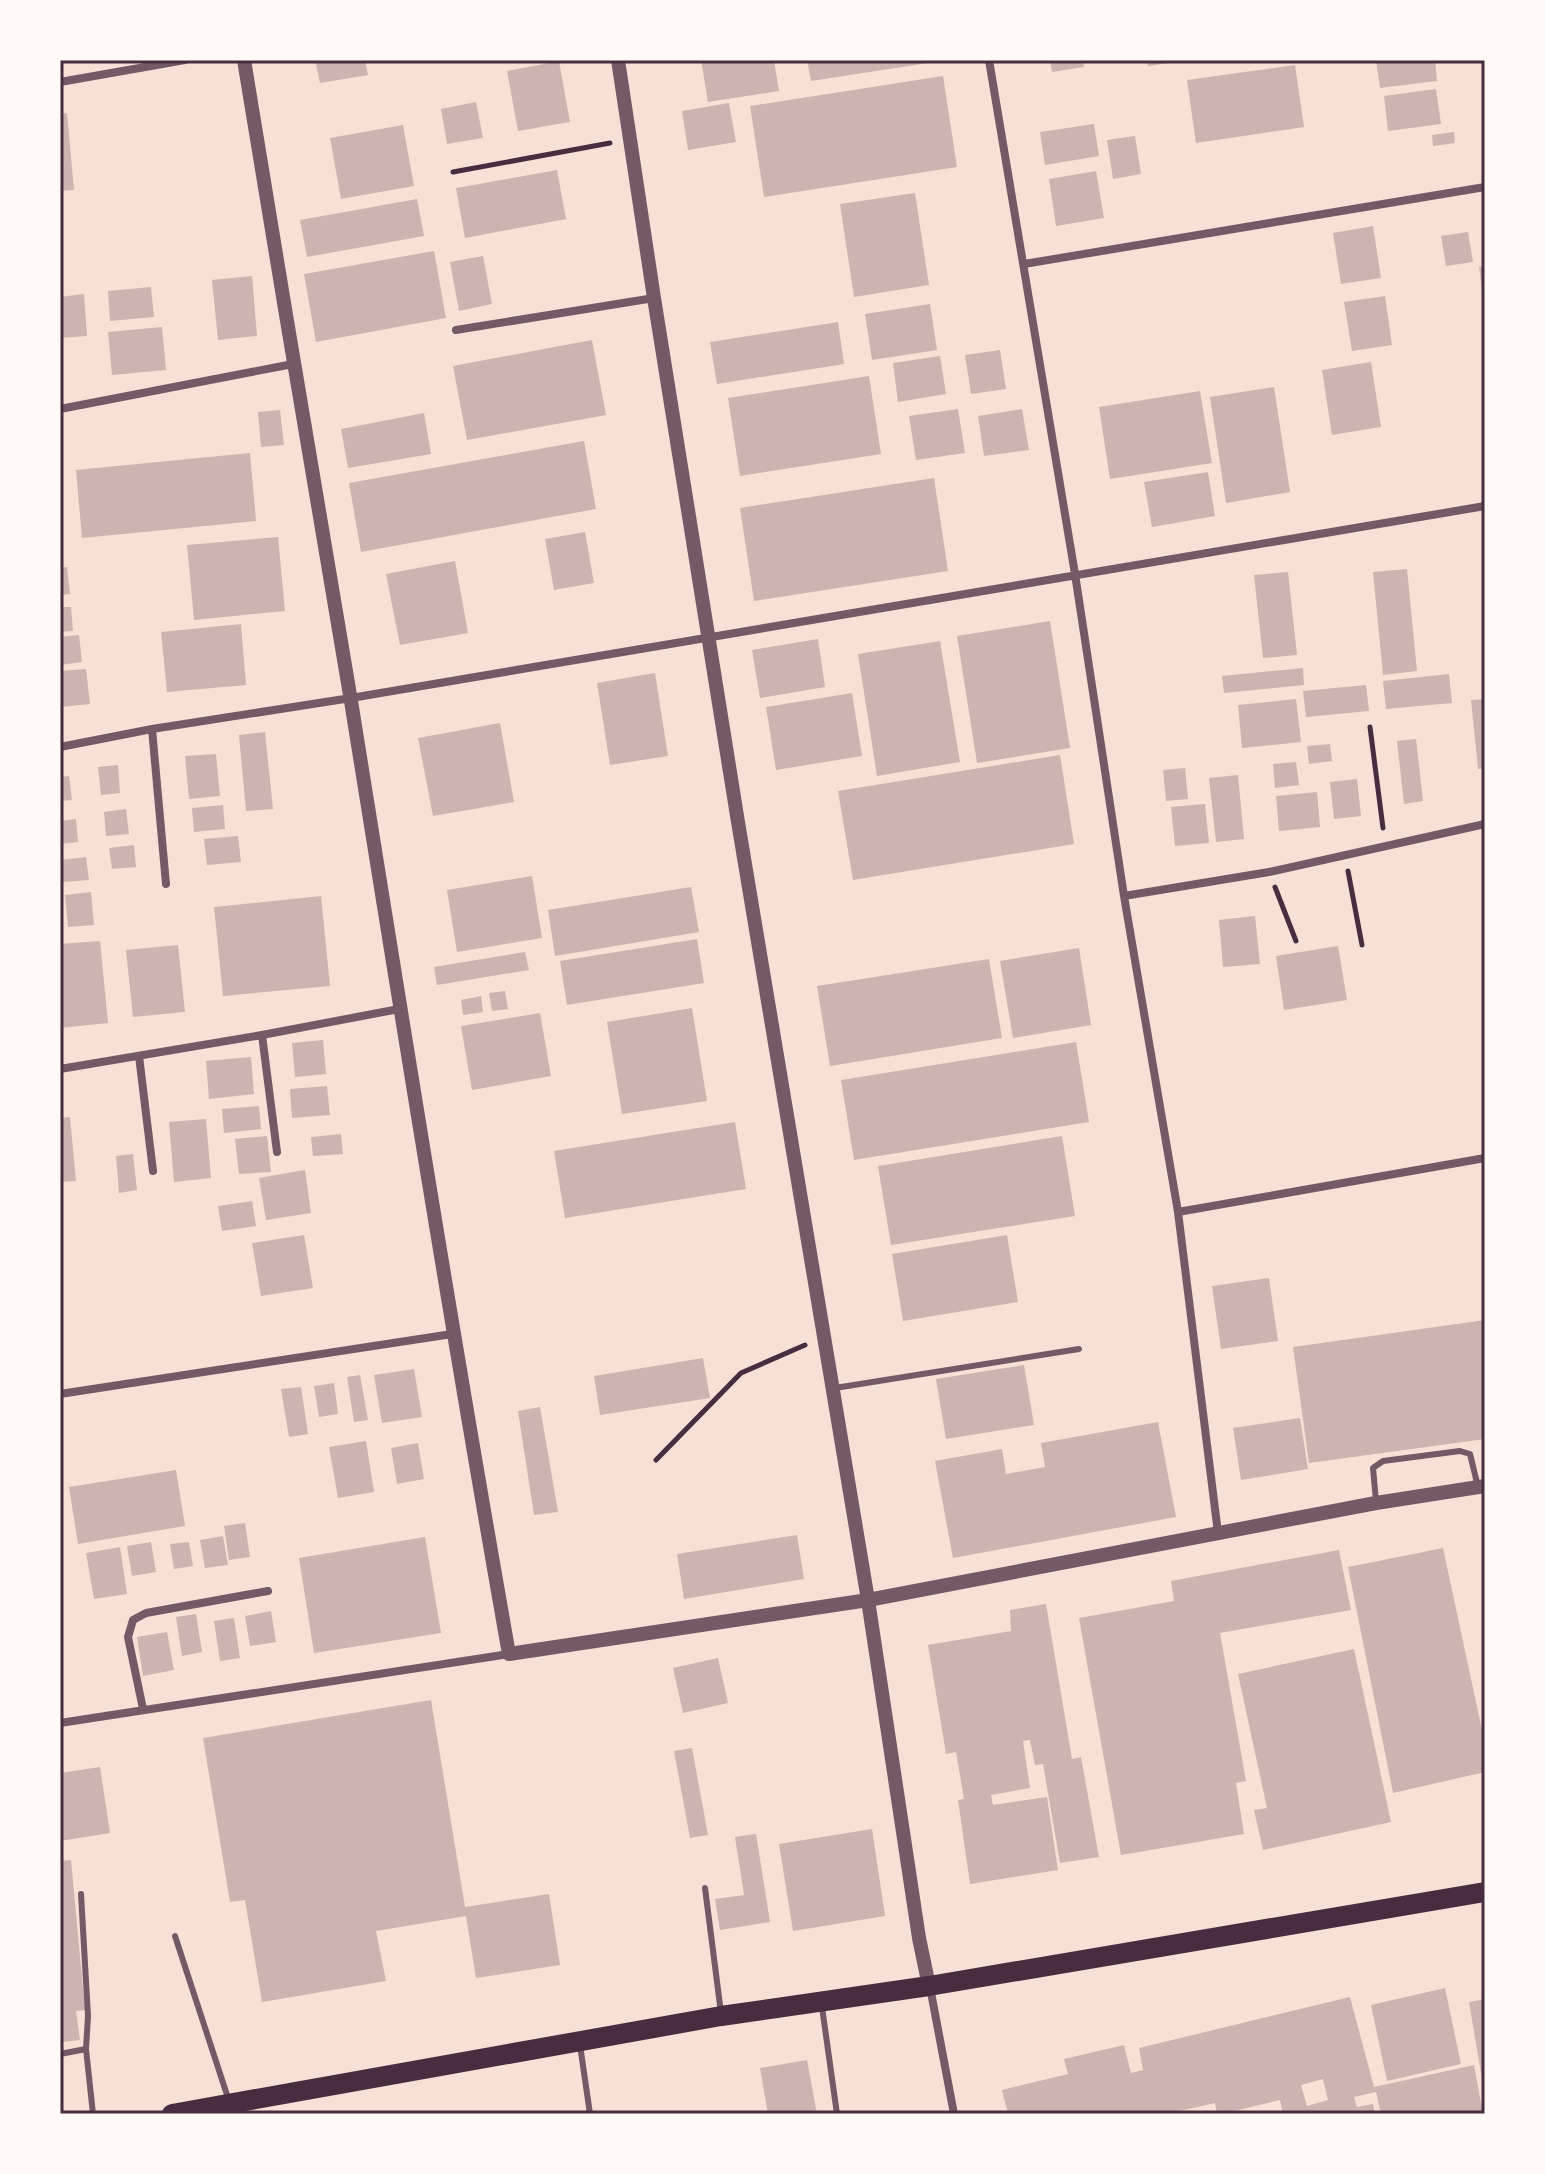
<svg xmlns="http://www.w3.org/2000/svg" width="1545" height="2174" viewBox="0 0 1545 2174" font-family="Montserrat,sans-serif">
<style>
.building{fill:#ccb4b1;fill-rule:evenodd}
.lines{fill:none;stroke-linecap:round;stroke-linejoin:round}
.path{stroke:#4a2c40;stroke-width:5}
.service{stroke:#755966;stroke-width:6}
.minor{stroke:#755966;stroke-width:8}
.tertiary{stroke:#755966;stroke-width:14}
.primary{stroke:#4a2c40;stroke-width:20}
.neatline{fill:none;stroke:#4a2c40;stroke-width:3}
</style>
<rect width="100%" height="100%" fill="#f7e1d7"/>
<!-- building -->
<path class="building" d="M315,60H365L368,75L320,83Z
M701,60H774L779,91L708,102Z
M807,60H935V62L811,81Z
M1050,60H1083L1084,67L1052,72Z
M1147,60H1177V62L1148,66Z
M1376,60H1435L1437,81L1380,88Z
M559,61L570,122L518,131L507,71Z
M1295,65L1304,127L1196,143L1187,80Z
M943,76L957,167L764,197L750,106Z
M1436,89L1441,124L1388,131L1384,96Z
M476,102L483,138L447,144L441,109Z
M729,103L736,142L688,150L682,111Z
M67,113L74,190L60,191V114Z
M1094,124L1099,156L1045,165L1040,132Z
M403,125L414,186L341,199L330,138Z
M1454,132L1455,143L1433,146L1432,135Z
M1135,136L1141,174L1113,179L1107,140Z
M557,170L566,219L465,238L456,188Z
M1096,171L1104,218L1056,226L1049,179Z
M915,193L929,285L854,297L840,204Z
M417,199L424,236L307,257L300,220Z
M1373,226L1381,278L1341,284L1333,233Z
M1468,232L1473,262L1446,266L1441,236Z
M434,251L446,318L316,342L304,274Z
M483,256L492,304L459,311L450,262Z
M1485,266V297H1483L1479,267Z
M252,276L257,336L218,340L212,280Z
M151,287L154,317L110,321L108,291Z
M84,294L87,336L60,338V297Z
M1385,296L1392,345L1352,351L1344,302Z
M930,304L937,350L872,360L865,314Z
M838,322L844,364L717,384L710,342Z
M162,327L166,370L112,375L108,332Z
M592,340L606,415L467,440L453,366Z
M1000,350L1006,389L971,394L965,355Z
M940,356L946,394L898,402L893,363Z
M1371,362L1381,427L1332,435L1322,370Z
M869,376L881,454L740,476L728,398Z
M1274,387L1290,492L1226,503L1210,397Z
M1200,391L1212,463L1110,479L1099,407Z
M958,409L965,453L916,460L909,416Z
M1022,409L1029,450L984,456L978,416Z
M280,410L284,445L261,447L258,412Z
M424,413L431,454L348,468L341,429Z
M584,441L596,509L361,552L349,483Z
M250,453L256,521L82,538L76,470Z
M1208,472L1215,516L1152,527L1144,482Z
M934,478L948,571L754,601L740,508Z
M585,532L594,583L554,590L545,539Z
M278,537L285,611L194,620L187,545Z
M455,561L468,633L400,645L386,574Z
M67,567L70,594L60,595V568Z
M1407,569L1417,671L1383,675L1373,572Z
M1288,572L1297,655L1263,658L1254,575Z
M60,607H71L73,631L60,632Z
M1050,621L1070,748L977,763L957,636Z
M241,624L246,685L167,692L161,632Z
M79,635L82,662L60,665V637Z
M818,639L825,687L760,698L752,650Z
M940,641L960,762L877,776L858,654Z
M1303,668L1304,685L1224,693L1222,676Z
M86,669L90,704L60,707V671Z
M655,673L668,756L610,765L597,683Z
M1449,674L1452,703L1386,709L1383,681Z
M1366,685L1369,711L1306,717L1303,691Z
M852,693L862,756L776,770L766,707Z
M1296,699L1301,742L1242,748L1238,705Z
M1485,699V768L1478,769L1471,700Z
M500,723L514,802L433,816L418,738Z
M265,732L273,809L246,811L239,735Z
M1416,739L1423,801L1404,804L1397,741Z
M1330,744L1332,761L1309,764L1307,746Z
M216,754L220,796L189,799L185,756Z
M1060,755L1074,844L853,880L838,791Z
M1296,762L1299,785L1275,788L1273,764Z
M118,765L120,793L101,795L98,767Z
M1185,768L1188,799L1166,801L1163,770Z
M1238,775L1244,839L1216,842L1209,778Z
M69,776L72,800L60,801V777Z
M1357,779L1361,816L1334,819L1330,782Z
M1317,792L1320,827L1279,831L1276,796Z
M1205,804L1209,843L1175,846L1171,807Z
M223,805L225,829L194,832L192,808Z
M126,809L129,834L106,836L104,812Z
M76,819L78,842L60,844V821Z
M238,836L241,862L207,865L204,839Z
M134,845L136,867L112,869L109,848Z
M86,857L89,880L63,882L61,860Z
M532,876L542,938L457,952L447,890Z
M691,887L699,932L555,956L548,910Z
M91,892L94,925L68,927L65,895Z
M321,896L330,986L223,996L214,907Z
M1255,916L1260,964L1223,967L1219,920Z
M697,939L704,983L567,1005L560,961Z
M100,941L108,1023L60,1028V944Z
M178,945L185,1012L133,1017L126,950Z
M1338,946L1347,1000L1284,1010L1276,956Z
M1079,948L1091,1025L1013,1038L1000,961Z
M525,952L529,970L437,985L434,967Z
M989,959L1002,1038L830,1066L817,986Z
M505,991L508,1009L492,1011L489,993Z
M481,996L483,1012L463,1015L461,1000Z
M692,1008L707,1101L622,1114L607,1022Z
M540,1013L551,1076L472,1090L461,1026Z
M323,1040L326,1074L295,1077L292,1043Z
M1076,1042L1089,1122L854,1160L841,1080Z
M251,1057L254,1094L209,1099L206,1061Z
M327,1086L330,1115L292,1118L290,1089Z
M259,1106L261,1129L224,1133L222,1109Z
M70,1117L76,1181L60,1182V1118Z
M206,1119L211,1178L174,1182L169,1122Z
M735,1122L746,1189L565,1218L554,1151Z
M341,1134L343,1154L313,1156L311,1137Z
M267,1136L271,1172L239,1174L235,1139Z
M1062,1136L1075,1216L891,1245L878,1166Z
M133,1154L137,1190L119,1193L116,1156Z
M305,1170L311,1213L266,1220L259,1178Z
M252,1201L256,1226L222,1231L218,1206Z
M304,1235L313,1288L261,1296L252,1243Z
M1007,1235L1018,1302L903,1321L892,1254Z
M1269,1278L1278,1341L1221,1349L1212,1286Z
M1485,1320V1439L1309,1463L1293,1347Z
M703,1358L710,1398L600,1415L594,1376Z
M1024,1365L1034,1425L946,1439L936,1379Z
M414,1369L422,1417L382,1423L374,1375Z
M360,1375L368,1420L354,1422L347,1377Z
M334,1383L338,1414L319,1417L314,1386Z
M301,1387L308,1434L289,1437L281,1389Z
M540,1407L558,1512L534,1515L518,1411Z
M1300,1418L1308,1469L1241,1480L1233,1428Z
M1158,1422L1176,1517L953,1558L935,1461L1002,1449L1006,1474L1045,1467L1041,1443Z
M366,1441L374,1492L338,1498L329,1447Z
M418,1443L424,1479L397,1484L391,1448Z
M176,1470L185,1526L78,1544L69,1487Z
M245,1523L250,1557L229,1560L224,1526Z
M797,1535L804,1579L684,1599L677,1554Z
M223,1536L228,1565L205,1568L200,1540Z
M425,1537L441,1633L314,1653L299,1558Z
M151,1542L156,1572L132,1576L127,1546Z
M189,1542L193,1566L174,1569L170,1544Z
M120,1547L127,1594L94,1599L86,1553Z
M1443,1548L1485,1744V1772L1393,1793L1348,1567Z
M1339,1550L1351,1610L1220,1633L1246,1781L1236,1783L1244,1834L1121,1855L1079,1618L1174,1601L1171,1581Z
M1046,1604L1072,1759L1081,1757L1099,1857L1060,1863L1043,1764L1035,1765L1030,1740L1023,1741L1030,1788L991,1795L993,1805L1047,1797L1058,1870L970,1884L958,1800L964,1799L956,1752L946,1754L928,1645L1011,1631L1010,1610Z
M271,1611L276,1642L250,1646L245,1616Z
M196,1614L202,1652L182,1656L176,1617Z
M234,1618L240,1658L220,1661L214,1621Z
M167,1632L174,1670L143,1676L137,1637Z
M1354,1649L1391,1822L1263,1850L1254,1810L1267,1808L1238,1674Z
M718,1658L728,1703L683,1713L673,1668Z
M431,1700L465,1907L549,1894L560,1965L476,1978L466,1916L376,1931L386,1981L262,2002L245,1900L230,1902L203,1738Z
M692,1748L708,1835L690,1838L674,1751Z
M100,1767L110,1833L60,1841V1773Z
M872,1829L885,1916L793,1931L779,1844Z
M756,1834L770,1922L720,1930L715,1899L744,1895L735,1837Z
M71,1860L85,2010L76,2011L80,2040L62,2042L64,2051H60V1861Z
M1445,1988L1461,2064L1387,2081L1371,2005Z
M1350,1997L1374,2087L1474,2065L1483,2114H1381L1376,2092L1354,2097L1357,2107L1373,2104L1375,2114H1283L1280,2100L1221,2114H1217L1215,2103L1166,2114H1008L1002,2090L1068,2074L1064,2059L1124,2045L1131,2073L1143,2070L1139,2048ZM1323,2079L1328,2100L1307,2106L1301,2085Z
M1485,1999V2085H1483L1469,2002Z
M807,2060L817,2114H768L760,2068Z"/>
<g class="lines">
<!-- path -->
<path class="path" d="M453,172L610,143
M1370,727L1383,828
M1348,871L1362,945
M1275,887L1296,941
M656,1460L741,1373L805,1345"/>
<!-- service -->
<path class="service" d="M835,1388L1079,1349
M1376,1501L1373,1468L1383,1461L1460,1451L1470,1454L1478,1487
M705,1888L721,2013
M81,1894L88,2016L86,2049L93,2114
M175,1936L229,2101
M822,2007L837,2114
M580,2045L590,2114
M60,2054L86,2049"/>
<!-- minor -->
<path class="minor" d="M989,60L1075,574L1124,896L1178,1212L1218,1533
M60,82L185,60
M1024,264L1485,187
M456,330L654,298
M60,409L293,364
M152,729L166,884
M60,747L152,729L351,698L1485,506
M1124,896L1269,872L1485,824
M262,1035L277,1152
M139,1056L153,1171
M60,1069L262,1035L399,1009
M1178,1212L1485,1158
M60,1394L452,1334
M143,1709L128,1637L133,1620L146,1613L268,1591
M60,1723L509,1654
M930,1987L954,2114"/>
<!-- tertiary -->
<path class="tertiary" d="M244,60C278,274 316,487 351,701C402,1019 453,1337 509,1654L868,1600L1376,1503L1485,1486
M618,60L654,298L738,822L868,1600L919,1938L929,1986"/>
<!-- primary -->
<path class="primary" d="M172,2114L721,2016L929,1986L1485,1892"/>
</g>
<!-- border -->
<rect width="1545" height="2174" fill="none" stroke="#fffaf5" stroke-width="124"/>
<rect x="62" y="62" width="1421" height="2050" class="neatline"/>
</svg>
